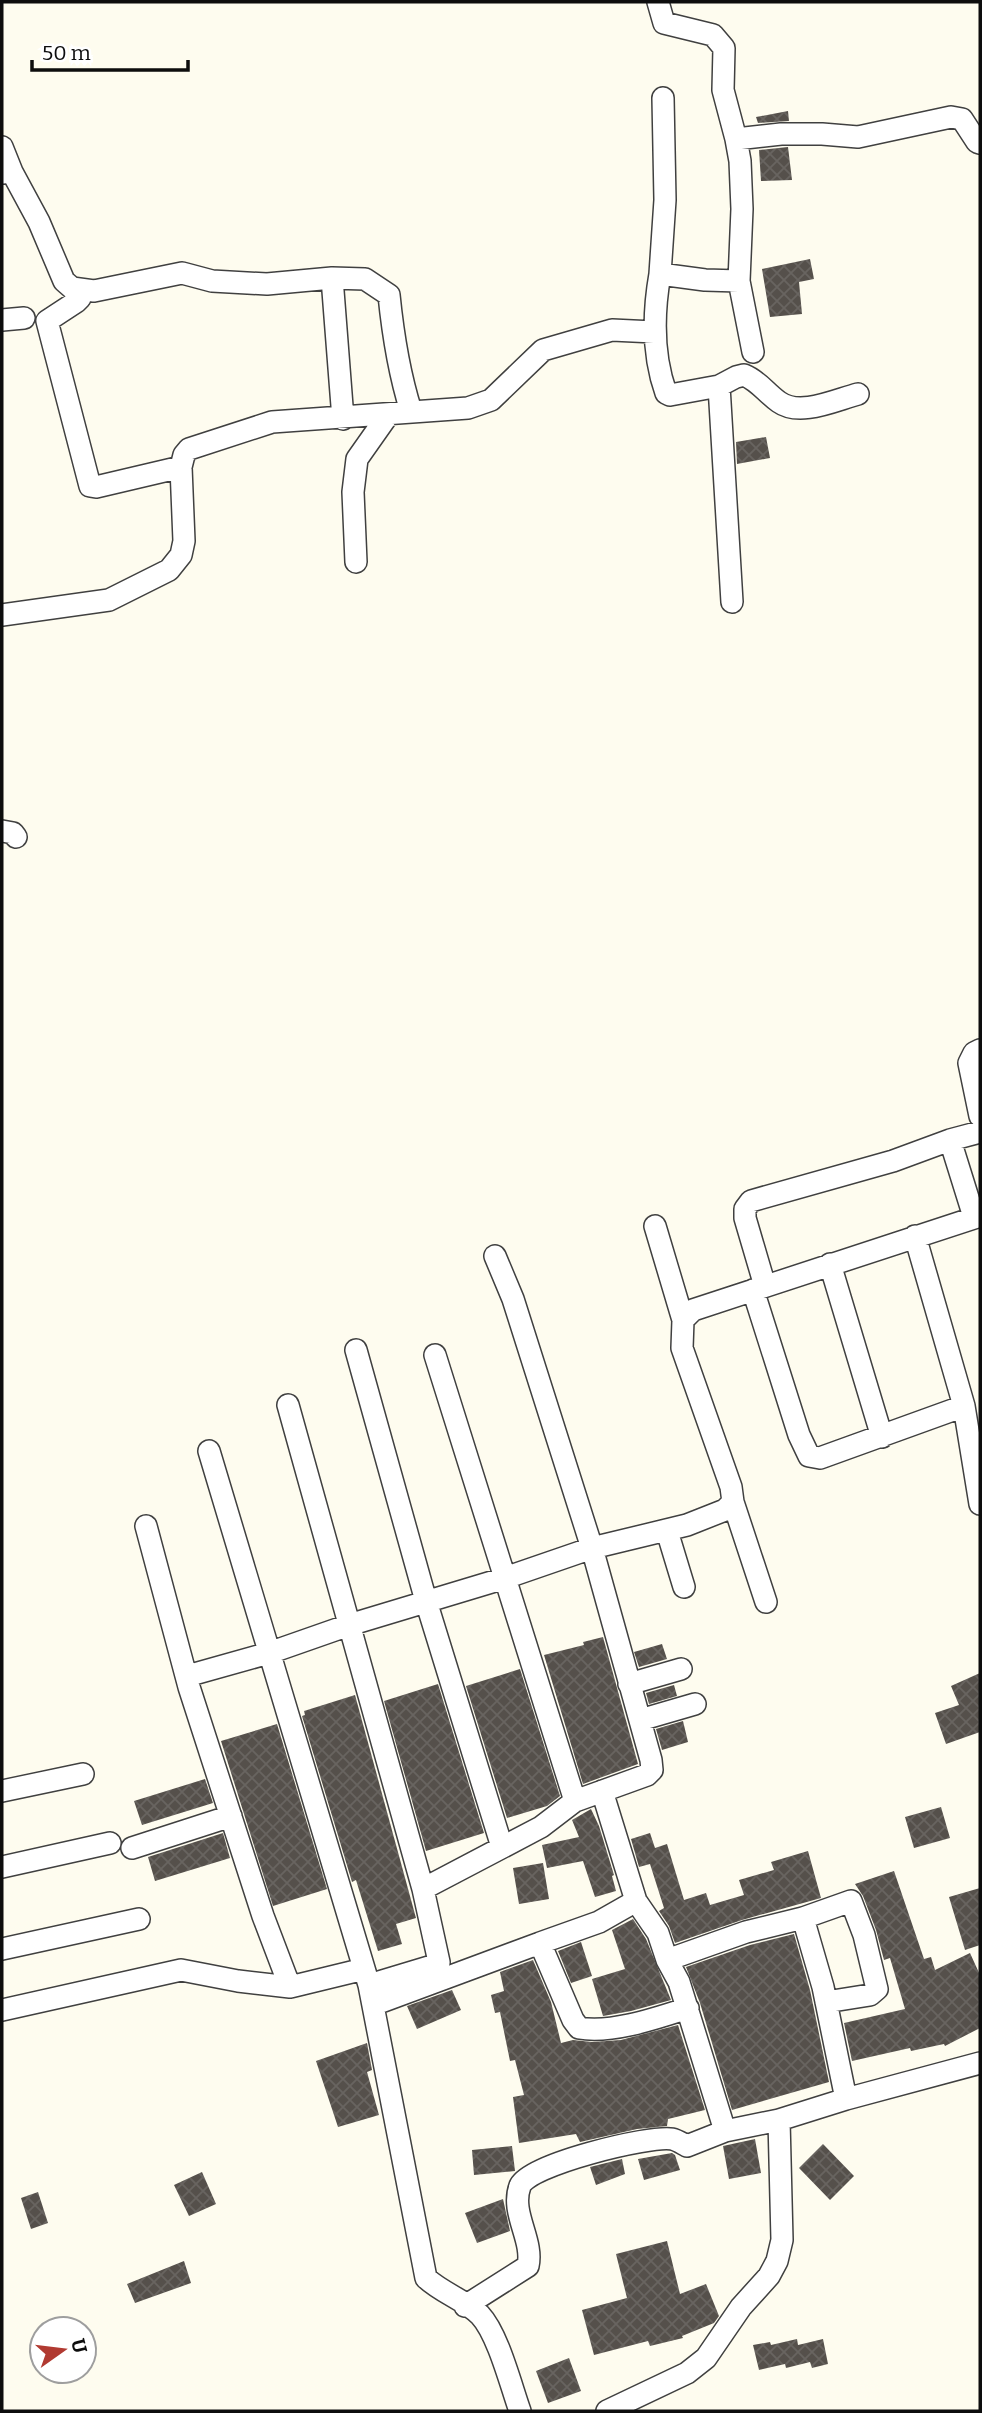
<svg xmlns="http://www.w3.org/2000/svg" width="982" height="2413" viewBox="0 0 982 2413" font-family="Bitter,serif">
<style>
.building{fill:url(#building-cross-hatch)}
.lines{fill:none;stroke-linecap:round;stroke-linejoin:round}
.minor-casing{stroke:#404040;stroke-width:24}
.minor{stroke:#fff;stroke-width:21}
</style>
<defs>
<pattern id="building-cross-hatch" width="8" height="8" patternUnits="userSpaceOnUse" patternTransform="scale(1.75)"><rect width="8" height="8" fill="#55504b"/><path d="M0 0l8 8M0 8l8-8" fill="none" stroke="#686460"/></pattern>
</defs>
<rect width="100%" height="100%" fill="#fefcef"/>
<!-- building -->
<path class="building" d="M788,111L789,121L758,123L756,117Z
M788,147L792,180L761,181L759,150Z
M810,259L814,279L799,282L802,314L770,317L762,269Z
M766,437L770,458L737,464L736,442Z
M603,1637L638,1764L583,1784L544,1655L584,1645L583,1642Z
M662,1644L667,1659L639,1667L634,1652Z
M520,1669L560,1796L547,1806L507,1818L466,1686Z
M980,1673V1732L946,1744L935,1713L959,1705L951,1686Z
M438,1684L484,1833L426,1851L384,1701Z
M674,1685L677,1696L649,1704L646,1693Z
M355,1695L416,1918L396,1924L402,1944L378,1951L356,1880L352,1882L302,1716L305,1715L304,1711Z
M683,1721L688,1742L662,1750L656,1729Z
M277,1724L327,1889L273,1906L221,1741Z
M205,1779L213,1803L142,1825L134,1801Z
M941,1807L950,1838L914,1848L905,1817Z
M591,1809L599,1826L614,1875L612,1876L616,1891L595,1897L583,1861L547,1868L542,1845L579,1837L572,1820Z
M223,1833L230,1858L155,1881L148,1857Z
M650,1833L655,1848L667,1844L684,1900L706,1893L710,1905L744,1895L739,1880L774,1870L771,1862L808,1851L821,1898L742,1920L675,1943L669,1926L659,1911L664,1908L650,1864L639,1867L631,1839Z
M543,1863L549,1899L519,1904L513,1868Z
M894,1871L924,1959L931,1957L935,1970L970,1953L980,1975V2028L945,2046L944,2044L911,2051L910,2048L852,2061L844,2023L905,2009L890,1958L884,1960L876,1930L863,1896L855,1884Z
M980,1888V1945L965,1950L949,1897Z
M633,1919L646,1939L671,2000L631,2011L603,2016L592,1979L625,1969L612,1930Z
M794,1934L810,1990L829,2082L732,2110L700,2003L686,1967L750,1945Z
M581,1942L592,1976L571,1983L558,1951Z
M533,1960L551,2002L561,2043L573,2040L592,2042L621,2040L678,2025L705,2110L668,2119L667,2126L637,2129L580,2142L576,2134L519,2143L513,2097L524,2095L515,2060L510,2061L500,2012L495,2013L491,1995L504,1991L500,1972Z
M452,1990L461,2010L417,2029L407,2006Z
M367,2043L372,2070L367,2072L379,2115L338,2127L316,2061Z
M755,2139L761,2173L729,2179L723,2146Z
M823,2144L854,2176L830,2200L799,2168Z
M512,2146L515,2171L474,2175L472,2150Z
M672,2153L675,2155L680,2170L644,2180L638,2159Z
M622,2159L625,2174L596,2185L590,2167Z
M202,2172L216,2204L189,2216L174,2185Z
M38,2192L48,2223L31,2229L21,2198Z
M503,2199L510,2231L477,2243L465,2213Z
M667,2241L680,2294L706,2284L719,2316L714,2323L682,2336L683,2338L650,2346L648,2341L594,2355L582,2310L627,2298L616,2254Z
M184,2261L191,2283L135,2303L127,2284Z
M797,2339L798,2345L823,2339L828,2364L812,2368L810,2362L786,2368L785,2364L759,2370L753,2345L770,2342L771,2345Z
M569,2358L581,2391L548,2403L536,2371Z"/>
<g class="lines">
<defs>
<path id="minor" d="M658,2L664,23L713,35L724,48L723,90L736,139L740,161L742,209L739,281L705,280L660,274C653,314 652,354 666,393L670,395L719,386L736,377L744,375C759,381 766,393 779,402C800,417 835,400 858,394
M736,139L781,134H822L858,137L951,117L962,119L977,142L980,143
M2,147L12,172
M2,173L12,172L39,222L64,281L72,288L94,291L182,273L212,281L267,284L332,278L343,419
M660,274L665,200L663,98
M332,278L365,279L389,295C393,335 399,373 411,411
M739,281L753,352
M82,291L80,298L76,302L47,321L90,486L96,487L181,467
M2,320L24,318
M719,386L732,602
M356,562L353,492L357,459L388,415
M2,615L109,600L169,570L181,555L184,541L181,467L184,455L189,449L272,422L468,408L491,400L543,350L612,330L654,332
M2,831L13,833L16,837
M980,1050L974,1053L969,1063L980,1116
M950,1140L980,1132
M655,1226L683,1320
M915,1236L964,1406L980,1504
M495,1256L513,1299L592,1548L651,1760L652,1770L647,1775L575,1801
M830,1264L882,1437
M765,1286L745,1218V1209L751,1201L893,1161L950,1140L974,1217
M753,1290L799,1435L809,1456L820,1458L964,1406
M356,1350L426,1601L502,1847
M288,1405L423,1889L439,1962L432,1966L369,1985
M209,1451L369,1985L426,2278C442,2293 465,2300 480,2315C498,2334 511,2386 520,2411
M733,1502L766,1602
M146,1526L189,1687L263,1916L290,1987L364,1969
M667,1531L684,1587
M187,1676L269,1653L349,1625L505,1578L592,1548L687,1525L725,1510L733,1502L731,1487L682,1348L683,1320L693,1310L980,1216
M629,1684L681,1669
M640,1720L695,1704
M2,1791L83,1774
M602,1791L636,1901L658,1933L667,1960
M132,1848L231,1816
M2,1867L110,1843
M423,1889L541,1827L575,1801L435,1355
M803,1918L823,1987L846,2099
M540,1943L599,1922L636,1901
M2,1949L139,1919
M826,2002L870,1995L877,1989L864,1935L851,1901L803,1918L746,1932L667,1960L679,1982L725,2131L779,2120L846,2099L980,2063
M373,2005L540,1943L573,2020L579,2028C611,2034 657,2018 688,2008
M2,2010L181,1970L238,1981L290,1987
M465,2306L528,2266C534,2240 510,2213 520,2186C527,2165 650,2135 672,2139C677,2140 683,2144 687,2146L725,2131
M607,2411L687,2373L706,2358L741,2307L769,2276L777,2261L782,2240L779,2120"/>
</defs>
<!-- minor casing -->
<use href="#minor" class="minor-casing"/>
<!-- minor -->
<use href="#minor" class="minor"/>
</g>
<!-- border -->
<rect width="982" height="2413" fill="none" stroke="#0d0d0d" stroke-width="7"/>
<!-- north arrow -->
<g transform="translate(63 2350) rotate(76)"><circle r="33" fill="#ffffff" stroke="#9e9e9e" stroke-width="2"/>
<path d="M0-5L12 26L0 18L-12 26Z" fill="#b13a31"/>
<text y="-10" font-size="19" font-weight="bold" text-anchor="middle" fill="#0d0d0d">U</text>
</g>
<!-- scale -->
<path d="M32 60v10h156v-10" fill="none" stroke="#0d0d0d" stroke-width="3.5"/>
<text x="42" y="60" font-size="21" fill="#0d0d0d" stroke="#ffffff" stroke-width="5" paint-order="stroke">50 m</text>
</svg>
